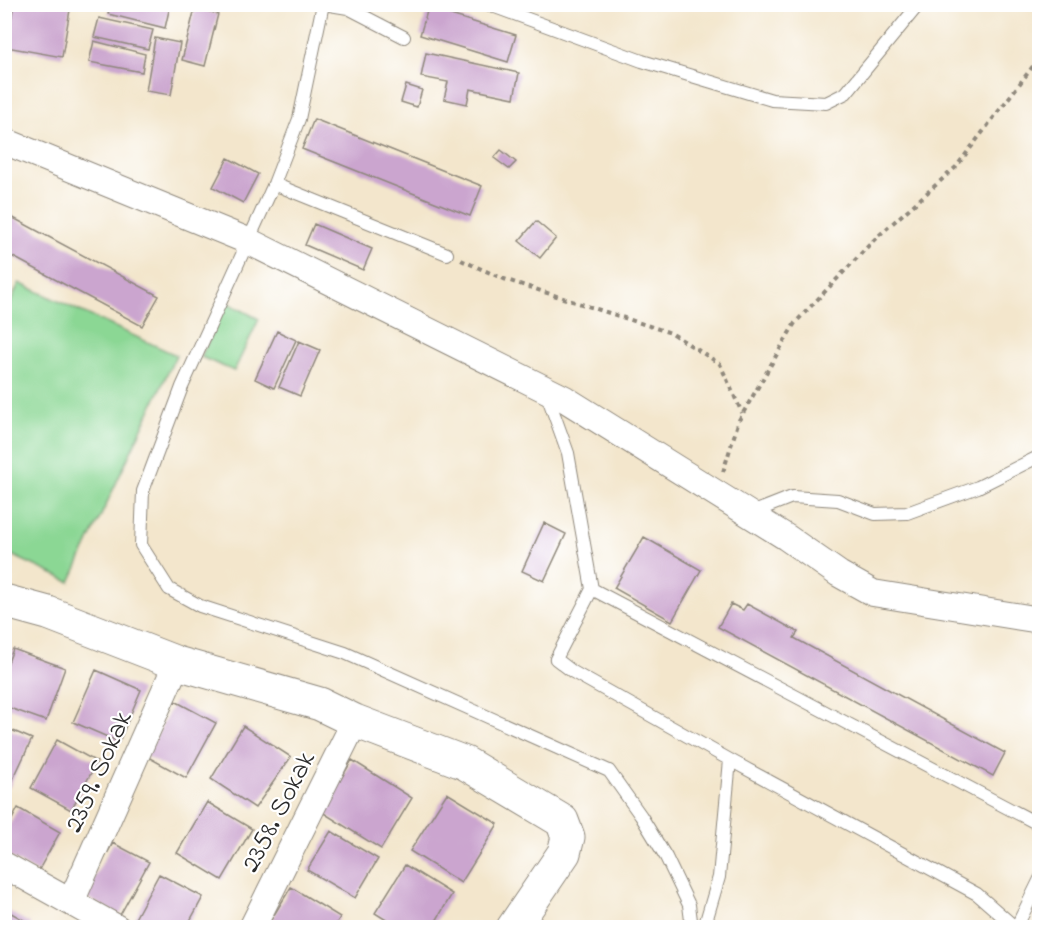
<svg xmlns="http://www.w3.org/2000/svg" width="1044" height="932" viewBox="0 0 1044 932" font-family="'Indie Flower',sans-serif">
<style>
.green{fill:#8bd794;stroke:#5b8160;stroke-width:1.5}
.building{fill:#cba5cf}
.lines{fill:none;stroke-linecap:round;stroke-linejoin:round}
.lane-casing{stroke:#8f887c;stroke-width:14}
.street-casing{stroke:#8f887c;stroke-width:28}
.secondary-casing{stroke:#8f887c;stroke-width:35}
.path{stroke:#8f887c;stroke-width:4;stroke-dasharray:4.5 4.5;stroke-linecap:butt}
.lane{stroke:#fff;stroke-width:12}
.street{stroke:#fff;stroke-width:26}
.secondary{stroke:#fff;stroke-width:33}
.labels{text-anchor:middle;stroke-width:4.5;stroke-linejoin:round;paint-order:stroke}
.street-label{font-size:27px;fill:#2b2b2b;stroke:#fff}
</style>
<rect width="100%" height="100%" fill="#fff"/>
<filter id="ink" filterUnits="userSpaceOnUse"><feTurbulence type="fractalNoise" baseFrequency=".0167" numOctaves="2"/><feDisplacementMap in="SourceGraphic" scale="12" xChannelSelector="R" yChannelSelector="G"/><feConvolveMatrix kernelMatrix="1 2 1 2 8 2 1 2 1" color-interpolation-filters="sRGB"/></filter>
<filter id="wash" filterUnits="userSpaceOnUse"><feTurbulence type="fractalNoise" baseFrequency=".008" numOctaves="4" result="noise"/><feDisplacementMap in="SourceGraphic" scale="24" xChannelSelector="R" yChannelSelector="G"/><feGaussianBlur stdDeviation="1.35" result="paint"/><feColorMatrix in="noise" values="0 0 0 0 0 0 0 0 0 0 0 0 0 0 0 0 0 1.4 0 .05"/><feComposite in="paint" operator="in"/></filter>
<g filter="url(#wash)">
<rect width="100%" height="100%" fill="#f3e6cc"/>
<!-- green -->
<path class="green" d="M19,283L176,355L70,582L5,552V315Z
M226,302L259,319L234,371L201,357Z"/>
<g id="blocks">
<!-- building -->
<path class="building" d="M14,4H71L62,57L6,47Z
M111,4H165L170,6L165,28L108,14Z
M195,8L218,14L205,66L182,60Z
M428,8L516,35L508,62L420,35Z
M99,18L153,30L148,49L94,37Z
M155,38L180,43L171,95L146,91Z
M94,41L145,54L142,72L89,62Z
M426,53L519,73L514,98L470,89L467,104L444,99L448,82L421,77Z
M406,85L422,90L417,107L401,102Z
M314,119L482,186L470,216L302,149Z
M501,150L516,162L509,169L494,158Z
M228,158L258,174L243,203L213,187Z
M4,213L159,296L142,326L4,252Z
M536,221L556,238L540,258L519,241Z
M314,224L372,249L363,270L305,245Z
M277,331L296,340L274,388L255,379Z
M299,341L320,350L300,396L279,387Z
M544,523L566,534L544,581L522,571Z
M644,537L701,570L672,621L614,588Z
M731,604L743,610L747,604L798,632L794,638L1005,753L993,776L718,627Z
M13,649L65,668L46,721L4,706V673Z
M96,670L141,690L119,742L73,722Z
M175,701L216,723L186,778L146,756Z
M243,726L291,757L255,808L211,779Z
M4,727L32,739L9,788L4,786Z
M57,740L97,762L71,810L31,788Z
M352,760L412,798L381,849L322,812Z
M447,793L498,824L461,883L410,851Z
M207,802L252,829L222,880L177,853Z
M18,808L60,832L37,873L5,854V833Z
M331,831L378,859L355,898L307,870Z
M113,843L149,862L120,915L84,896Z
M405,865L452,894L432,928H399L375,913Z
M159,874L203,897L186,928H130Z
M291,887L340,917L334,928H266Z
M4,909L31,924L29,928H4Z"/>
</g>
</g>
<g filter="url(#ink)">
<use href="#blocks" fill-opacity="0" stroke="#8f887c" stroke-width="1.5"/>
<g class="lines">
<defs>
<path id="lane" d="M323,4L299,119L274,184L182,387L143,491L141,545L169,589L200,606L345,653L609,771L641,816L666,857L689,905L692,928
M324,4L348,8L404,37
M487,4L642,61L772,100L826,103L846,93L919,4
M349,6L348,8L372,4
M274,184L447,254
M546,392L568,453L592,589L1040,825
M749,514L792,497L838,500L875,514L907,513L978,487L1040,456
M592,589L556,659L573,672L730,760L977,894L1016,928L1040,879
M704,928L719,877L730,760"/>
<path id="street" d="M4,141L248,241L565,399L786,537L839,574L873,593L1040,620
M4,865L117,928
M71,902L177,663
M252,928L355,721"/>
<path id="secondary" d="M4,601L48,613L177,663L320,704L355,721L465,763L562,821L568,837L564,853L513,928"/>
</defs>
<!-- lane casing -->
<use href="#lane" class="lane-casing"/>
<!-- street casing -->
<use href="#street" class="street-casing"/>
<!-- secondary casing -->
<use href="#secondary" class="secondary-casing"/>
<!-- path -->
<path class="path" d="M1036,4L1040,16
M461,260L504,279L671,333L720,364L742,413
M723,472L739,420L795,323L875,239L956,167L1040,57"/>
<!-- lane -->
<use href="#lane" class="lane"/>
<!-- street -->
<use href="#street" class="street"/>
<!-- secondary -->
<use href="#secondary" class="secondary"/>
</g>
</g>
<g class="labels">
<!-- street labels -->
<g class="street-label">
<text transform="translate(97 771) rotate(-66)" y="9">2359. Sokak</text>
<text transform="translate(277 811) rotate(-63)" y="9">2358. Sokak</text>
</g>
</g>
<!-- margin -->
<rect width="1044" height="932" fill="none" stroke="#fff" stroke-width="24"/>
</svg>
